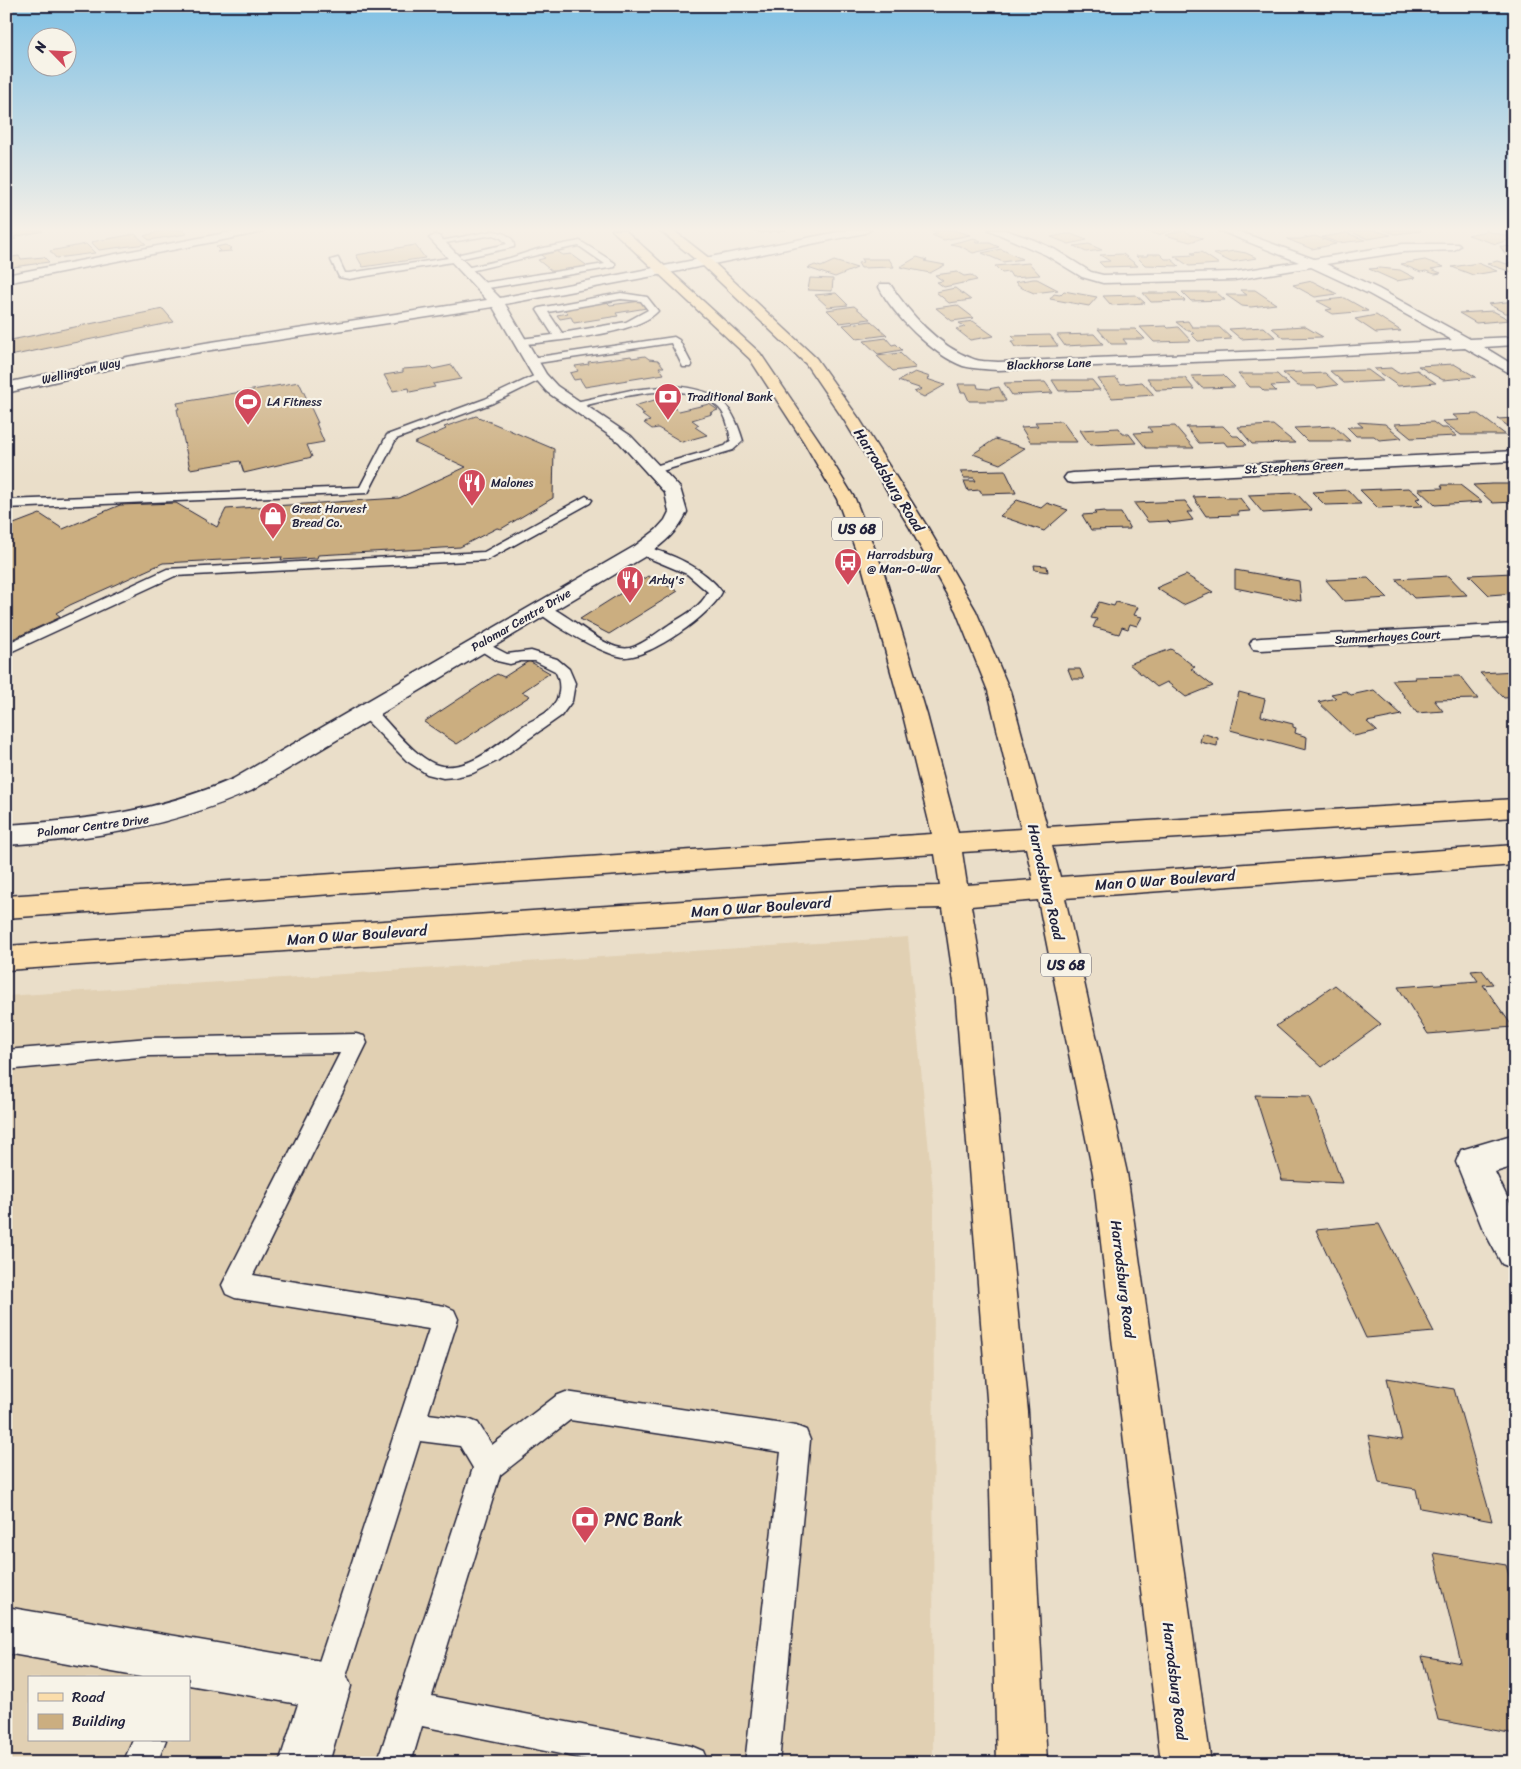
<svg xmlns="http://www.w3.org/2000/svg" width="1521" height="1769" viewBox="0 0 1521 1769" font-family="Sriracha,sans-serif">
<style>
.built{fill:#e1d0b3;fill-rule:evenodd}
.building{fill:#cbae80;stroke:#22223b}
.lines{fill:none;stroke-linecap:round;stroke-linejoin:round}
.lane-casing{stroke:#22223b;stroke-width:3}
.street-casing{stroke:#22223b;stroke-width:3}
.secondary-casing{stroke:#22223b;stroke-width:3}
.primary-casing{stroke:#22223b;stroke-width:3}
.lane{fill:#f7f3e8;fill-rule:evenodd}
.street{fill:#f7f3e8;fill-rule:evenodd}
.secondary{fill:#f7f3e8;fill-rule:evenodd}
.primary{fill:#fbddab;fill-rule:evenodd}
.labels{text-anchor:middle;stroke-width:4.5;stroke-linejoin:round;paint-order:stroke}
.far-street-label{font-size:12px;fill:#22223b;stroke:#f7f3e8}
.far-poi-label{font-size:12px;fill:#22223b;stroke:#f7f3e8;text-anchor:start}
.shield{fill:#f7f3e8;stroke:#62616f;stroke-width:1}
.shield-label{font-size:14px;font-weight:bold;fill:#22223b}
.street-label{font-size:15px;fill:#22223b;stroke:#f7f3e8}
.near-poi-label{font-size:18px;fill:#22223b;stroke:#f7f3e8;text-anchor:start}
</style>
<rect width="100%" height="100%" fill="#eadec9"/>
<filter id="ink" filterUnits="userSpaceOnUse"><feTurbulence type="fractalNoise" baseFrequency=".02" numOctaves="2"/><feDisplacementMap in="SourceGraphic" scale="10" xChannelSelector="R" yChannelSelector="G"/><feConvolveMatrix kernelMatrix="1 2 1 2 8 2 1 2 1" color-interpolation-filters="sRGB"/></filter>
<g filter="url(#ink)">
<!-- built -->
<path class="built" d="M908,937L934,1202L933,1763H6V996ZM29,1678H189V1740H29Z"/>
<!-- building -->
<path class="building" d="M15,230H42L43,231L13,237L16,239L6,241V232Z
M165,230H182L187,234L149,240L144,236Z
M745,230H786L761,233L755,230Z
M953,230L970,235L944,240L932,235L938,234L930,231Z
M1143,230H1172L1158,235Z
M1184,230L1192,235L1203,238L1190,242L1165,235Z
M1373,230L1391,235L1368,239L1349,231Z
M1384,230H1419L1421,231L1395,234Z
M1486,231L1508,236L1506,237L1511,239L1496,244L1468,235Z
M1347,233L1365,240L1338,243L1322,237Z
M135,234L146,244L99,250L91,242Z
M1066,234H1071L1087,240L1069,244L1051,237Z
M1315,236L1336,244L1312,249L1287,239H1300Z
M974,238L981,241L975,242L977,243H990L999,247L973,253L960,246L950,244Z
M86,244L95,253L56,258L50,251Z
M1089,244L1102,250L1086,252L1074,246Z
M225,245L230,247L232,248L229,249L232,251L217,252L220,251L216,247Z
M415,245L425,258L363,267L356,255Z
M1500,246L1515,247V257H1507Z
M1001,249L1022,259L1003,262L982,253Z
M555,250L563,255L571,254L589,267L554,273L538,260L545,258L538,253Z
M1235,251L1246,253L1257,258L1231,262L1214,254Z
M1201,252L1219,264L1189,266L1174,256L1195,255L1191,253Z
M1123,254L1138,266L1104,267L1099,262L1110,261L1100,255Z
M1147,254H1160L1165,259H1171L1179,266L1145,265L1136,256H1148Z
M19,256L21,259L44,257L49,262L6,268V258Z
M917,257L927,260L924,261L945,265L930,273L900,267Z
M861,259H889L894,267L861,268L858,263L863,262Z
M1425,260L1444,267L1431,269L1441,273L1435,274L1426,271L1421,272L1401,264Z
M1515,260V273L1487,264L1497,261L1507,264Z
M834,261L857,268L835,277L808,268L815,265L821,267Z
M1029,263L1040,275L1012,277L1009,272L1002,273L995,266Z
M1478,263L1497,271L1473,275L1452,267Z
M1380,268L1400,270L1415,278L1396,281L1369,269Z
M957,272L964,276L971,275L977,280L944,287L937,282L943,281L935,275Z
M810,278L833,279L832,291L808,290Z
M1033,279H1037L1058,290L1034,293L1022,288L1015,282Z
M1312,281L1337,294L1315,297L1293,285Z
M955,288L971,300L949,303L936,292Z
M1240,290H1255L1276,304L1251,307L1242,306L1226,295H1247Z
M1064,291L1080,294L1097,297L1089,306L1050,299L1054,294L1060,295Z
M1182,292H1216L1225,300L1191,301Z
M836,293L848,305L828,307L815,295Z
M1143,293H1177L1185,301L1151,302Z
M1136,295L1145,303L1111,305L1103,296Z
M1345,298L1368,311L1333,314L1326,310L1332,309L1317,301Z
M641,301L647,308L616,313L618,316L574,323L571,317L560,319L557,315L568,313L563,308L607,302L610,305Z
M1515,301V313H1505L1488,304Z
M957,305L974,318L952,321L936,308Z
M854,306L870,319L840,323L827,310Z
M163,309L174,322L10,356L6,348V341Z
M1493,311L1510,320L1476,323L1459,313Z
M1376,315L1401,331L1376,333L1355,319Z
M871,321L887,335L857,339L843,325Z
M973,321L994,336L970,340L956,329L965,327L959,323Z
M1188,321L1192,327H1219L1232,339L1198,341L1191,334H1194L1190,330H1186L1176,322Z
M1166,326L1168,328L1178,327L1191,341L1154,342L1140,327Z
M1304,326L1323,337L1284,338L1272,328Z
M1264,327L1275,337L1241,339L1229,329Z
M1098,329H1135L1145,339H1123L1127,344H1111Z
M1094,334L1103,344L1065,346L1057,335Z
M1050,335L1058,346L1015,347L1011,341H1016L1012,336Z
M886,338L892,345L896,344L902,350L878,354L864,341Z
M900,353L916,368L893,371L877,356Z
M631,356L632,358L645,356L649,359L658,360L664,367H659L664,374L585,387L580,379L574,380L570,373L578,371L575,366L589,364L588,362Z
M1454,364L1476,377L1443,380L1418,366Z
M452,365L461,379L433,384L435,387L410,392L409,388L393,391L384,375L403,372V369L431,367L433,369Z
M1391,368L1398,373L1417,370L1436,383L1398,386L1374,369Z
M1368,370L1383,381L1344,383L1330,371Z
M915,372L930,377L927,379L945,385L924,397L914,392L922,389L898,381Z
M1301,372L1303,374L1325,373L1338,385L1317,388L1315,386H1298L1283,373Z
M1238,374H1277L1289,385L1271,386L1276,391H1264L1260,387H1250Z
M1223,375L1235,387L1202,388L1191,376Z
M1116,378L1121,384L1142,382L1154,395L1112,398L1098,379Z
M1147,378H1185L1194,389L1156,390Z
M1052,380H1092L1100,390L1059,391Z
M299,382L318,423H316L324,442L307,445L312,457L244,473L240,461L190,469L177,409H179L177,403Z
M1045,382L1053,393L1012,395L1004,383Z
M958,384H977L978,388L988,389L999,387L1006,401H969L965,392H961Z
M658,399L679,411L709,404L718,410L710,413L712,414L692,420L699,425L695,427L707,435L682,442L658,428L652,429L644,423L650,421L642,415L645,414L634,406Z
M1478,414L1506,435H1461L1442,421L1459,420L1453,415Z
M476,416L554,449L553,498L501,529L497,528L460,547L318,555L317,558L281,560L282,557L163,563L70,605L56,613L61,617L6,642V527L40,514L63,529L120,505L176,503L217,527L226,509L399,498L466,467L414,443L446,429L444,427Z
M1515,418V431L1498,419Z
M1062,421L1077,442H1030L1021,427L1038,426L1035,422Z
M1357,422L1385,424L1402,438L1379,440L1374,436H1356L1347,427H1363Z
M1433,422L1441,428H1447L1457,436L1411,438L1394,424Z
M1273,425L1295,443L1252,444L1238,427Z
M1175,426L1194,448H1146L1134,433L1152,432L1148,427Z
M1223,426L1233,436H1238L1247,445L1227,446L1224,442L1199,443L1186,427Z
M1334,426L1350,441H1307L1294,428Z
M1119,428L1123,434H1129L1136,443L1090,445L1080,430Z
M995,439L1022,447L1025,448L1000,464L973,454Z
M1005,470L1016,493L982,494L980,490L968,491L964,481H976L974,478H964L960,471Z
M1492,484H1515V502L1493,503L1473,485Z
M1441,485H1460L1482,502L1435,505L1418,489L1443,488Z
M1409,488L1421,498L1416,499L1423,506L1378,508L1360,490Z
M1348,490L1361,504L1325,505L1312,492Z
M1296,493L1312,510L1263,513L1248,495Z
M1224,496L1226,498H1240L1250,511L1237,512L1239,515L1206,516L1193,497Z
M1017,500L1041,508L1047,503L1068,510L1044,531L1000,516Z
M1185,501L1193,512H1187L1193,520L1170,523L1168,521L1148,522L1134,503Z
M1105,511L1106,513H1121L1130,529L1091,530L1082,515L1096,514L1094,512Z
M1034,565L1047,566L1048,572L1035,570Z
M1235,570L1299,581L1301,601L1235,588Z
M1513,573L1515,593L1489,595L1469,575Z
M1186,575L1213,592L1183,605L1156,588Z
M648,576L678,591L609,634L580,619Z
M1449,576L1467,595L1414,598L1396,579Z
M1368,578L1388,598L1344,601L1326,580Z
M1099,602L1114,606L1116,602L1138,607L1134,615L1142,617L1137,626L1130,624L1128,629L1122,627L1119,634L1093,627L1097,619L1091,618Z
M1171,649L1195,667L1191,669L1213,686L1186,697L1167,682L1157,687L1129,664Z
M529,661L550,673L522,692L530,696L457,744L424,722L497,674L504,677Z
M1068,669H1080L1084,679H1072Z
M1515,671V697L1504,698L1480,673Z
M1460,676L1478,699L1434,700L1443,711L1417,713L1392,680L1416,679L1414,677Z
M1374,690L1402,715L1367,722L1377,731L1354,736L1318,702L1336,698L1331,694L1346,691L1351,695Z
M1239,692L1265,699L1261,716L1293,724V727L1296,728L1295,733L1307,737L1306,750L1230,730Z
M1202,733L1218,738L1217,746L1200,742Z
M1482,970L1493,984L1483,985L1513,1027L1428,1034L1398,987L1478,981L1471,971Z
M1335,985L1381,1024L1322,1067L1276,1026Z
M1255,1095L1310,1096L1342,1183L1282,1180Z
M1379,1224L1434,1332L1366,1338L1316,1230Z
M1387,1378L1454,1389L1492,1521L1420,1508L1416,1489L1379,1483L1368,1435L1402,1440Z
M1434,1553L1506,1565L1515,1596V1734L1438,1720L1422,1656L1461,1663Z"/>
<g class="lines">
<defs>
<path id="lane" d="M493,231C502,232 515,236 514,247L463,258L459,256L460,254L507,244L501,238L493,235L439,244L435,242Z
M580,241L615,263V267L482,289L478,286L482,283L605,264L579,246C540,253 503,264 465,272L461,269L510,258L538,249Z
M455,257H458V261L349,279L339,277L331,260L338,258L345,273H349Z
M621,293L647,297L658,311C635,336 554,340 520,345L515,342L520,339L553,335L537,310L539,308ZM621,299L641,301L648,310L626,322L562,333L548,312Z
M674,337L679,340L692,365L691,367H683L671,343L531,364L526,361L531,358Z
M540,373L544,374V378L493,403L396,439L368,493L6,508V500L360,487L387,435L485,399Z
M673,386C715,390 731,399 743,441L733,450L655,473L649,469L651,467L725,446L731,440C729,430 727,416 719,408C686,376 614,399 575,408L570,405L571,403L631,390Z
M586,496L592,500L590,503L487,560L175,576L6,654V644L167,569L484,552Z
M642,546C670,553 705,568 722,592C711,615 651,657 625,657C608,657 545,622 535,608L537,605C558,600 603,654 630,648C644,644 658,632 670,624C684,616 701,607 708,592L687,574L637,553L635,550L637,547Z
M480,640L507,654L531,651L557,659L569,669L575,683L572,701L561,716L497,761L473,773L455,777L443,778L427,774L407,761L361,715L359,711L361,707H373C389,723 419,763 442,766C474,770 502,740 526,724C536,718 548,714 554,704C561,695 561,681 555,671L535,661H521L510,664L497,661L475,647L473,644L475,641Z
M356,1034L364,1036L367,1043L253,1275L445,1306L454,1310L458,1319L428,1414L468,1419L478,1423L492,1445L556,1396L566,1392L796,1426L806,1430L810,1440L779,1763H745L781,1452L570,1420L500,1475L432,1696L691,1746L703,1751L708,1763H605L422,1726L411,1763H377L473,1468L460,1446L420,1441L343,1686L338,1697L327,1702L316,1697L311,1686L429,1329L235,1298L226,1294L222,1285L340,1053L149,1056L6,1070V1050L149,1038Z
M133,1740H166L157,1763H123Z"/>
<path id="street" d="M241,230H264L258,233L6,283V275Z
M989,230H1005L1034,240L1054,249L1091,272L1103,275L1234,272L1299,262L1218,230H1235L1314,259L1403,244H1458L1460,246L1454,250L1403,252L1326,264L1379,289L1470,339L1515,337V345L1484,347L1515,366V376L1465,348L1291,358L998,370C986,369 974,369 963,366C933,355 893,315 879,287L880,284H890C909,313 938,346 971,358C979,362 989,361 998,362L1291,350L1452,340L1369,294L1311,267L1234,280L1103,283L1082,277L1046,255Z
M435,235L439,236L500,298L664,266L668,267L670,270L668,273L664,274L505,304L546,374L557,386L631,436L680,488L687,512C678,531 665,542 649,554L251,791C170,827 94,839 6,845V825C89,820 156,812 233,779L635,546L656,530L665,520L669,512L665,493L619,442L547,392L533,376L493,307L205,351L127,365L6,393V383L127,357L205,343L487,300L431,240L429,238Z
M1515,451V461L1073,483L1067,482L1064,478L1067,474L1073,473Z
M1515,624V636L1261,650L1253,649L1250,644L1253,639L1261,638Z
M1515,1134V1166L1495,1172L1515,1214V1269L1502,1264L1482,1227L1456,1162L1461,1150Z
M6,1607L327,1662L344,1669L351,1686L329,1763H279L298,1704L189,1685V1678H146L6,1653Z"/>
<path id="secondary" d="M848,230H871L865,233L664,274L658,270L664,266Z"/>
<path id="primary" d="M612,230H625L760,353L820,442L855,499L883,570L927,715L958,833L1021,829L988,691L956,611L910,528L844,420L806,364L702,265L660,230H673L710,259L816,358L860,420L928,528L976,611L1010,691L1047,827L1515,799V817L1052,846L1060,877L1515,845V865L1065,898L1127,1173L1211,1763H1161L1093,1173L1038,900L971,906L985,989L1028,1412L1047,1763H997L988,1412L955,989L943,908L896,909L6,970V946L896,887L940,886L935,854L332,894L6,918V896L932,834L903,715L863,570L837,499L804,442L750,359ZM1026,848L1033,880L967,885L962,852Z"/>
</defs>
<!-- lane casing -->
<use href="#lane" class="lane-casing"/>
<!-- street casing -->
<use href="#street" class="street-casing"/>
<!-- secondary casing -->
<use href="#secondary" class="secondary-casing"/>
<!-- primary casing -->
<use href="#primary" class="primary-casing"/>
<!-- lane -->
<use href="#lane" class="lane"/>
<!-- street -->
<use href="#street" class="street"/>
<!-- secondary -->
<use href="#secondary" class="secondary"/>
<!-- primary -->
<use href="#primary" class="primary"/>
</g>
</g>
<!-- sky -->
<linearGradient id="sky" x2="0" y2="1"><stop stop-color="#7fc0e4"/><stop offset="0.48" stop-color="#f6f0e7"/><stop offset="1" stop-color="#f6f0e7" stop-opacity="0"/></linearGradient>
<rect width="1521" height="478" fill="url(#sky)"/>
<!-- icons -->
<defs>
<symbol id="bank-pin" viewBox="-11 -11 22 30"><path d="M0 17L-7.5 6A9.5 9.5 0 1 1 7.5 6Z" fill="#d1495b" stroke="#f7f3e8"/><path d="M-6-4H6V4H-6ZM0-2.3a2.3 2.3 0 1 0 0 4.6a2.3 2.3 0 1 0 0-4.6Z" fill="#fff"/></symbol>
<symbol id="stadium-pin" viewBox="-11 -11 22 30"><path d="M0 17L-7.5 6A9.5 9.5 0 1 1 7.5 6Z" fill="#d1495b" stroke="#f7f3e8"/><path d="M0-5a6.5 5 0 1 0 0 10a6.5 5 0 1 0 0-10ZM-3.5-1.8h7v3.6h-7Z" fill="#fff"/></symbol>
<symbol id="restaurant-pin" viewBox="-11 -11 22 30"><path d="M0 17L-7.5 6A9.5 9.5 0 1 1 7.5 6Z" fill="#d1495b" stroke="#f7f3e8"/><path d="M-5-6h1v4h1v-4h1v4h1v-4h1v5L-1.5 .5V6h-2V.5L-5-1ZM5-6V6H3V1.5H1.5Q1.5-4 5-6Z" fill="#fff"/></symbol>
<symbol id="shop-pin" viewBox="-11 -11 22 30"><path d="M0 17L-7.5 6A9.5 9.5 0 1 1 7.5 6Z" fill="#d1495b" stroke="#f7f3e8"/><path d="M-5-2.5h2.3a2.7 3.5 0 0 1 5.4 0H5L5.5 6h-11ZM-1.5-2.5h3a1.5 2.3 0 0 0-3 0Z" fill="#fff"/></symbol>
<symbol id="bus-pin" viewBox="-11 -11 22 30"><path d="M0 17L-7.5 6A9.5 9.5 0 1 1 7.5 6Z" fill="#d1495b" stroke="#f7f3e8"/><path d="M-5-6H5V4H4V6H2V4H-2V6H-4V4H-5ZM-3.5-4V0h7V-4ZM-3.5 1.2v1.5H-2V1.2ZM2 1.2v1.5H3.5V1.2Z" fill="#fff"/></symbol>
</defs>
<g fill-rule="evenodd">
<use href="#bank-pin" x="652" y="381" width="32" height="43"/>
<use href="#stadium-pin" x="232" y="386" width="32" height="43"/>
<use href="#restaurant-pin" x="456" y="467" width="32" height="43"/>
<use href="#shop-pin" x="257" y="500" width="32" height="43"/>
<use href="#bus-pin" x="832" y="546" width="32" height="43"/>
<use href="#restaurant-pin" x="614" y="564" width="32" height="43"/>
<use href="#bank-pin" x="569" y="1504" width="32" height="43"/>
</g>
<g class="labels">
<!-- far-street labels -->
<g class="far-street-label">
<text transform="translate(1049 364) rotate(-2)" y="4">Blackhorse Lane</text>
<text transform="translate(81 371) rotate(-13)" y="4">Wellington Way</text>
<text transform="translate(1294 467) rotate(-3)" y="4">St Stephens Green</text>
<text transform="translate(521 620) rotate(-30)" y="4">Palomar Centre Drive</text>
<text transform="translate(1388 637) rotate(-3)" y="4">Summerhayes Court</text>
<text transform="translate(93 826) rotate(-7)" y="4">Palomar Centre Drive</text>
</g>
<!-- far-poi labels -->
<g class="far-poi-label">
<text x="687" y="401">Traditional Bank</text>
<text x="267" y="406">LA Fitness</text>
<text x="491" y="487">Malones</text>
<text x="292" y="513">Great Harvest<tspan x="292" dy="14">Bread Co.</tspan></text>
<text x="867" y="559">Harrodsburg<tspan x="867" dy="14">@ Man-O-War</tspan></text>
<text x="649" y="584">Arby's</text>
</g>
<!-- shield labels -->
<g class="shield">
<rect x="832" y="517.5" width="50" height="23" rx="4"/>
<rect x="1041" y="953.5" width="50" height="23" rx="4"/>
</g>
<g class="shield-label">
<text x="857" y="534">US 68</text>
<text x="1066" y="970">US 68</text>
</g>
<!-- street labels -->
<g class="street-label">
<text transform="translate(889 480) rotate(58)" y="5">Harrodsburg Road</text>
<text transform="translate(1165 880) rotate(-4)" y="5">Man O War Boulevard</text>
<text transform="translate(1046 882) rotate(77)" y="5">Harrodsburg Road</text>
<text transform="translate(761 907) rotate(-4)" y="5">Man O War Boulevard</text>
<text transform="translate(357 935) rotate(-4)" y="5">Man O War Boulevard</text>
<text transform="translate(1123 1279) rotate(83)" y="5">Harrodsburg Road</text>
<text transform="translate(1175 1681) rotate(83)" y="5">Harrodsburg Road</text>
</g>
<!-- near-poi labels -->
<g class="near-poi-label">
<text x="604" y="1526">PNC Bank</text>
</g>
</g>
<!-- margin -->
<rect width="1521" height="1769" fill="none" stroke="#f7f3e8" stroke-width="25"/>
<rect x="12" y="12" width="1496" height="1744" fill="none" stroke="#22223b" stroke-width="2" filter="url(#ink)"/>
<!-- legend -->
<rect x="28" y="1676" width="162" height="65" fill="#f7f3e8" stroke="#a29fa3"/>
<rect x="38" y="1693" width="25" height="8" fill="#fbddab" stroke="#a29fa3"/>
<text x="72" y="1702" font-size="15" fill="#22223b">Road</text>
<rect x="38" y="1714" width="25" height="15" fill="#cbae80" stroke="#a29fa3"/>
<text x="72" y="1726" font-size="15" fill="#22223b">Building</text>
<!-- north arrow -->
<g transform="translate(52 52) rotate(294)"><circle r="24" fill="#f7f3e8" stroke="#a29fa3"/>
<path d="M0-4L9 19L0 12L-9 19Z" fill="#d1495b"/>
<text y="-8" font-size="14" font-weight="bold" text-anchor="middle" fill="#22223b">N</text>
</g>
</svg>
